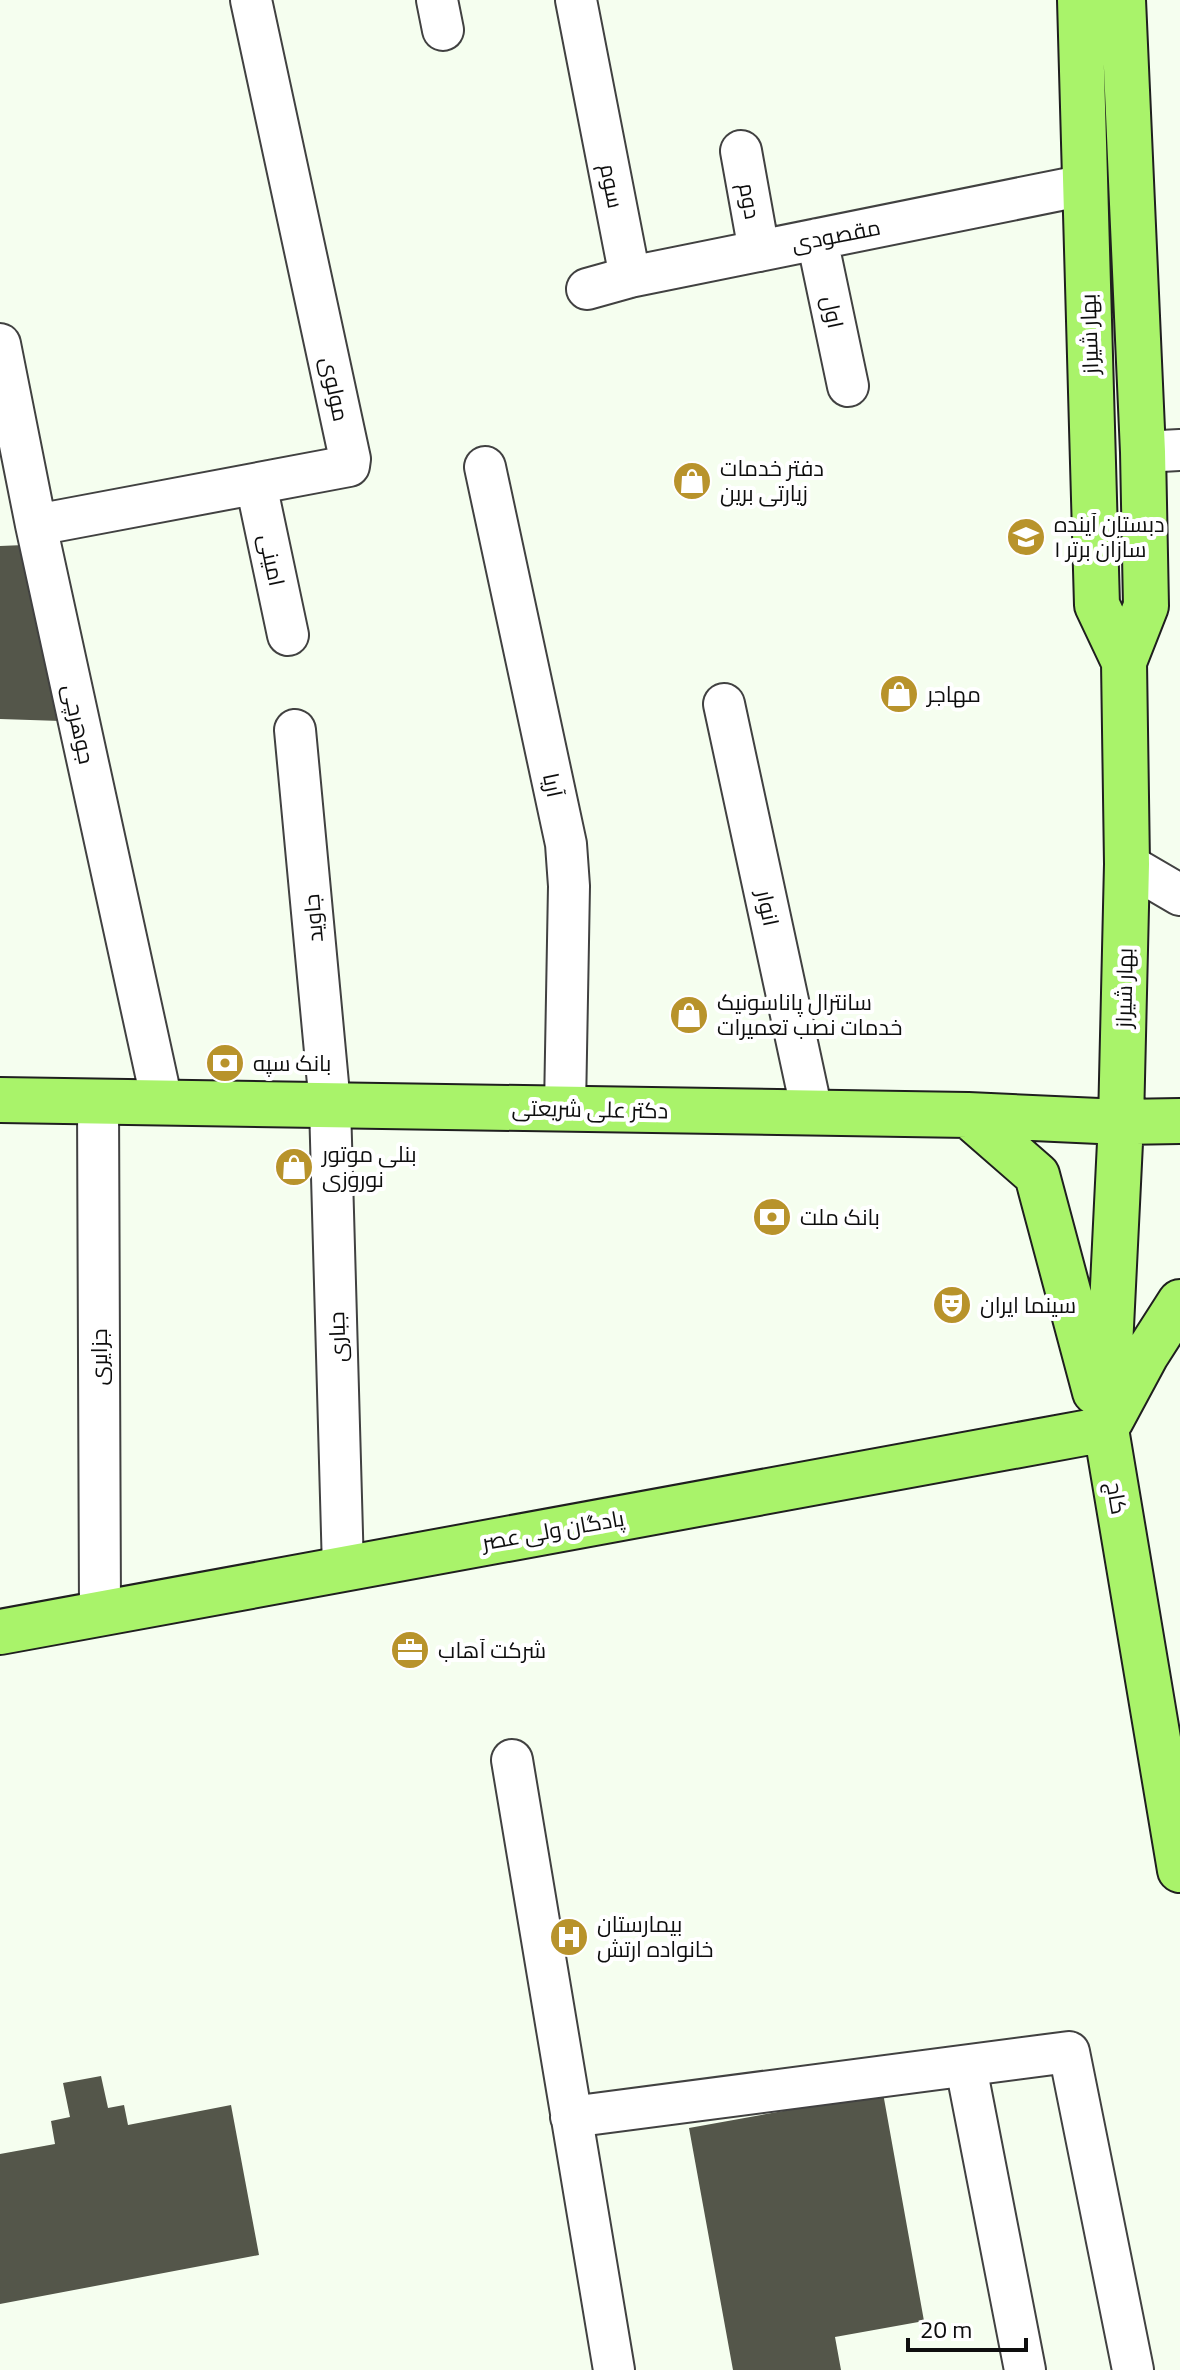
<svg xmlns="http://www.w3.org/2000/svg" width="1180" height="2370" viewBox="0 0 1180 2370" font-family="Georgia,Cairo,serif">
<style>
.building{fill:#54564a}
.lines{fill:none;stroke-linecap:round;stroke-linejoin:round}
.minor-casing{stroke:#414141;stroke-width:44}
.major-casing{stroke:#1f1f1f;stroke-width:48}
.minor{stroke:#fff;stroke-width:40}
.major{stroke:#a9f36a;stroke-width:44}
.labels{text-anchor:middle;stroke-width:8;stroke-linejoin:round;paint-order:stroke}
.street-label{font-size:22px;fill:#0e0e0e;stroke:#fff}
.poi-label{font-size:22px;fill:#0e0e0e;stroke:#fff;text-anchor:start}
</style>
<rect width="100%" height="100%" fill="#f5feef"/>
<!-- building -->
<path class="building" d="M24,545L61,721L0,719V546Z
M101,2076L108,2108L124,2105L128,2125L231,2105L259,2255L0,2304V2154L55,2144L51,2121L70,2117L63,2083Z
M883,2093L924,2321L835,2337L841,2370H733L689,2128Z"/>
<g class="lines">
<defs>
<path id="minor" d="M437,0L443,30
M576,0L630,277
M741,151L759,251
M817,239L848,386
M587,289L630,277L1085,185
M0,344L36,525L162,1102
M1143,452L1180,450
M485,467L566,844L569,886L565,1108
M256,484L288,635
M36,525L349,466L350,459L251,0
M724,704L812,1112
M295,730L330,1105L343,1569
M1127,864L1180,895
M98,1101L100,1613
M512,1760L614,2370
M966,2067L1025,2370
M571,2117L1069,2052L1133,2370"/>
<path id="major" d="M1080,0L1097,605L1124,662
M1123,0L1143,452L1146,606L1124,662L1127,864L1121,1122L1106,1429L1180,1870
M0,1100L968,1115L1121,1122L1180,1121
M968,1115L1037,1175L1095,1392
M1111,1420L1146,1355L1180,1302
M0,1632L1106,1429"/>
</defs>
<!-- minor casing -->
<use href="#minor" class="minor-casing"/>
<!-- major casing -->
<use href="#major" class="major-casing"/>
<!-- minor -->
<use href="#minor" class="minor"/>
<!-- major -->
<use href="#major" class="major"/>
</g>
<!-- icons -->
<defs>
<symbol id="shop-disc" viewBox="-11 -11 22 22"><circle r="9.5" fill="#b8932b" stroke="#fff"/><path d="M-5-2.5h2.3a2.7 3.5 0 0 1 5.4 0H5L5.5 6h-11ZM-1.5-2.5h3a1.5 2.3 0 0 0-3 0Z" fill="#fff"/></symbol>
<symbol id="school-disc" viewBox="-11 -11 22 22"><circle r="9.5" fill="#b8932b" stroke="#fff"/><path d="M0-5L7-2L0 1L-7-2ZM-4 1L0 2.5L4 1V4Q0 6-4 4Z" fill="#fff"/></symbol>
<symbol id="bank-disc" viewBox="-11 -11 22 22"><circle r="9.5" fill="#b8932b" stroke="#fff"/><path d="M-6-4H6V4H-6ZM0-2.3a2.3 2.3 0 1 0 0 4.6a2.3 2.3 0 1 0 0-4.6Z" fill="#fff"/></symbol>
<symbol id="theatre-disc" viewBox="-11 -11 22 22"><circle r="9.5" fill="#b8932b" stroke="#fff"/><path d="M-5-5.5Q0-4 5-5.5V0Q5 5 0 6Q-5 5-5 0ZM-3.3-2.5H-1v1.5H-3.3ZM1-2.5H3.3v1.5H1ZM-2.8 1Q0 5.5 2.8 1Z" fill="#fff"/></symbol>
<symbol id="office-disc" viewBox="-11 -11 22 22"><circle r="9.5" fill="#b8932b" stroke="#fff"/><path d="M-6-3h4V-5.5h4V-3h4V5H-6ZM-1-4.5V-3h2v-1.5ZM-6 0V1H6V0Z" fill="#fff"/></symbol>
<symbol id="hospital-disc" viewBox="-11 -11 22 22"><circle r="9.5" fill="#b8932b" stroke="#fff"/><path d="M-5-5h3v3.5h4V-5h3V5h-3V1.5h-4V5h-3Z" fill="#fff"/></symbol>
</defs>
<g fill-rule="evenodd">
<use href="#shop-disc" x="670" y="459" width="44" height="44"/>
<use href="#school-disc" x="1004" y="515" width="44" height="44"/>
<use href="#shop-disc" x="877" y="672" width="44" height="44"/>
<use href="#shop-disc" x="667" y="993" width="44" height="44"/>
<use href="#bank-disc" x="203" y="1041" width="44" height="44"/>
<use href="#shop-disc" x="272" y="1145" width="44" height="44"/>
<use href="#bank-disc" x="750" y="1195" width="44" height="44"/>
<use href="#theatre-disc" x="930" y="1283" width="44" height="44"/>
<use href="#office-disc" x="388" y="1628" width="44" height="44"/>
<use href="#hospital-disc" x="547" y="1915" width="44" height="44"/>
</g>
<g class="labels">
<!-- street labels -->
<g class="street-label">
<text transform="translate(612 186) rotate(79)" y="8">سوم</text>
<text transform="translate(750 201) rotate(80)" y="8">دوم</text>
<text transform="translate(836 235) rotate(-11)" y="8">مقصودی</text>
<text transform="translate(833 312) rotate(78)" y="8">اول</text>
<text transform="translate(1089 334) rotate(-92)" y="8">بهار شیراز</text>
<text transform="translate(335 389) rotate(78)" y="8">مولوی</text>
<text transform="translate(272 560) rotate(78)" y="8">امینی</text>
<text transform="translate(79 724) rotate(78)" y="8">جوهرچی</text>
<text transform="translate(553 785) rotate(78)" y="8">آریا</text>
<text transform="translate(768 908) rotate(78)" y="8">انوار</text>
<text transform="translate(313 918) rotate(-95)" y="8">جاوید</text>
<text transform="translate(1124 988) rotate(-89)" y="8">بهار شیراز</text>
<text transform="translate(590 1109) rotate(1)" y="8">دکتر علی شریعتی</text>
<text transform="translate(337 1337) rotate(-92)" y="8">جباری</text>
<text transform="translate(99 1357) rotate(-90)" y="8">جزایری</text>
<text transform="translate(1117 1498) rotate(80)" y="8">کاج</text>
<text transform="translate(553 1530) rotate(-10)" y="8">پادگان ولی عصر</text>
</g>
<!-- poi labels -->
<g class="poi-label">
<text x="720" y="476">دفتر خدمات<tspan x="720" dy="25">زیارتی برین</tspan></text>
<text x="1054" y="532">دبستان آینده<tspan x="1054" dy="25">سازان برتر ۱</tspan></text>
<text x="927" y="702">مهاجر</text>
<text x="717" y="1010">سانترال پاناسونیک<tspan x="717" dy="25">خدمات نصب تعمیرات</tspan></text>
<text x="253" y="1071">بانک سپه</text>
<text x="322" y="1162">بنلی موتور<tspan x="322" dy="25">نوروزی</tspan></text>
<text x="800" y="1225">بانک ملت</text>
<text x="980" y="1313">سینما ایران</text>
<text x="438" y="1658">شرکت آهاب</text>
<text x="597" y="1932">بیمارستان<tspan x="597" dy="25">خانواده ارتش</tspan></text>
</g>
</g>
<!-- scale -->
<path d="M908 2338v12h118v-12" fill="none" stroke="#0e0e0e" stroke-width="4"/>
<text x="920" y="2338" font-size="24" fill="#0e0e0e" stroke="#ffffff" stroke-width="6" paint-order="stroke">20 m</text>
</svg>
